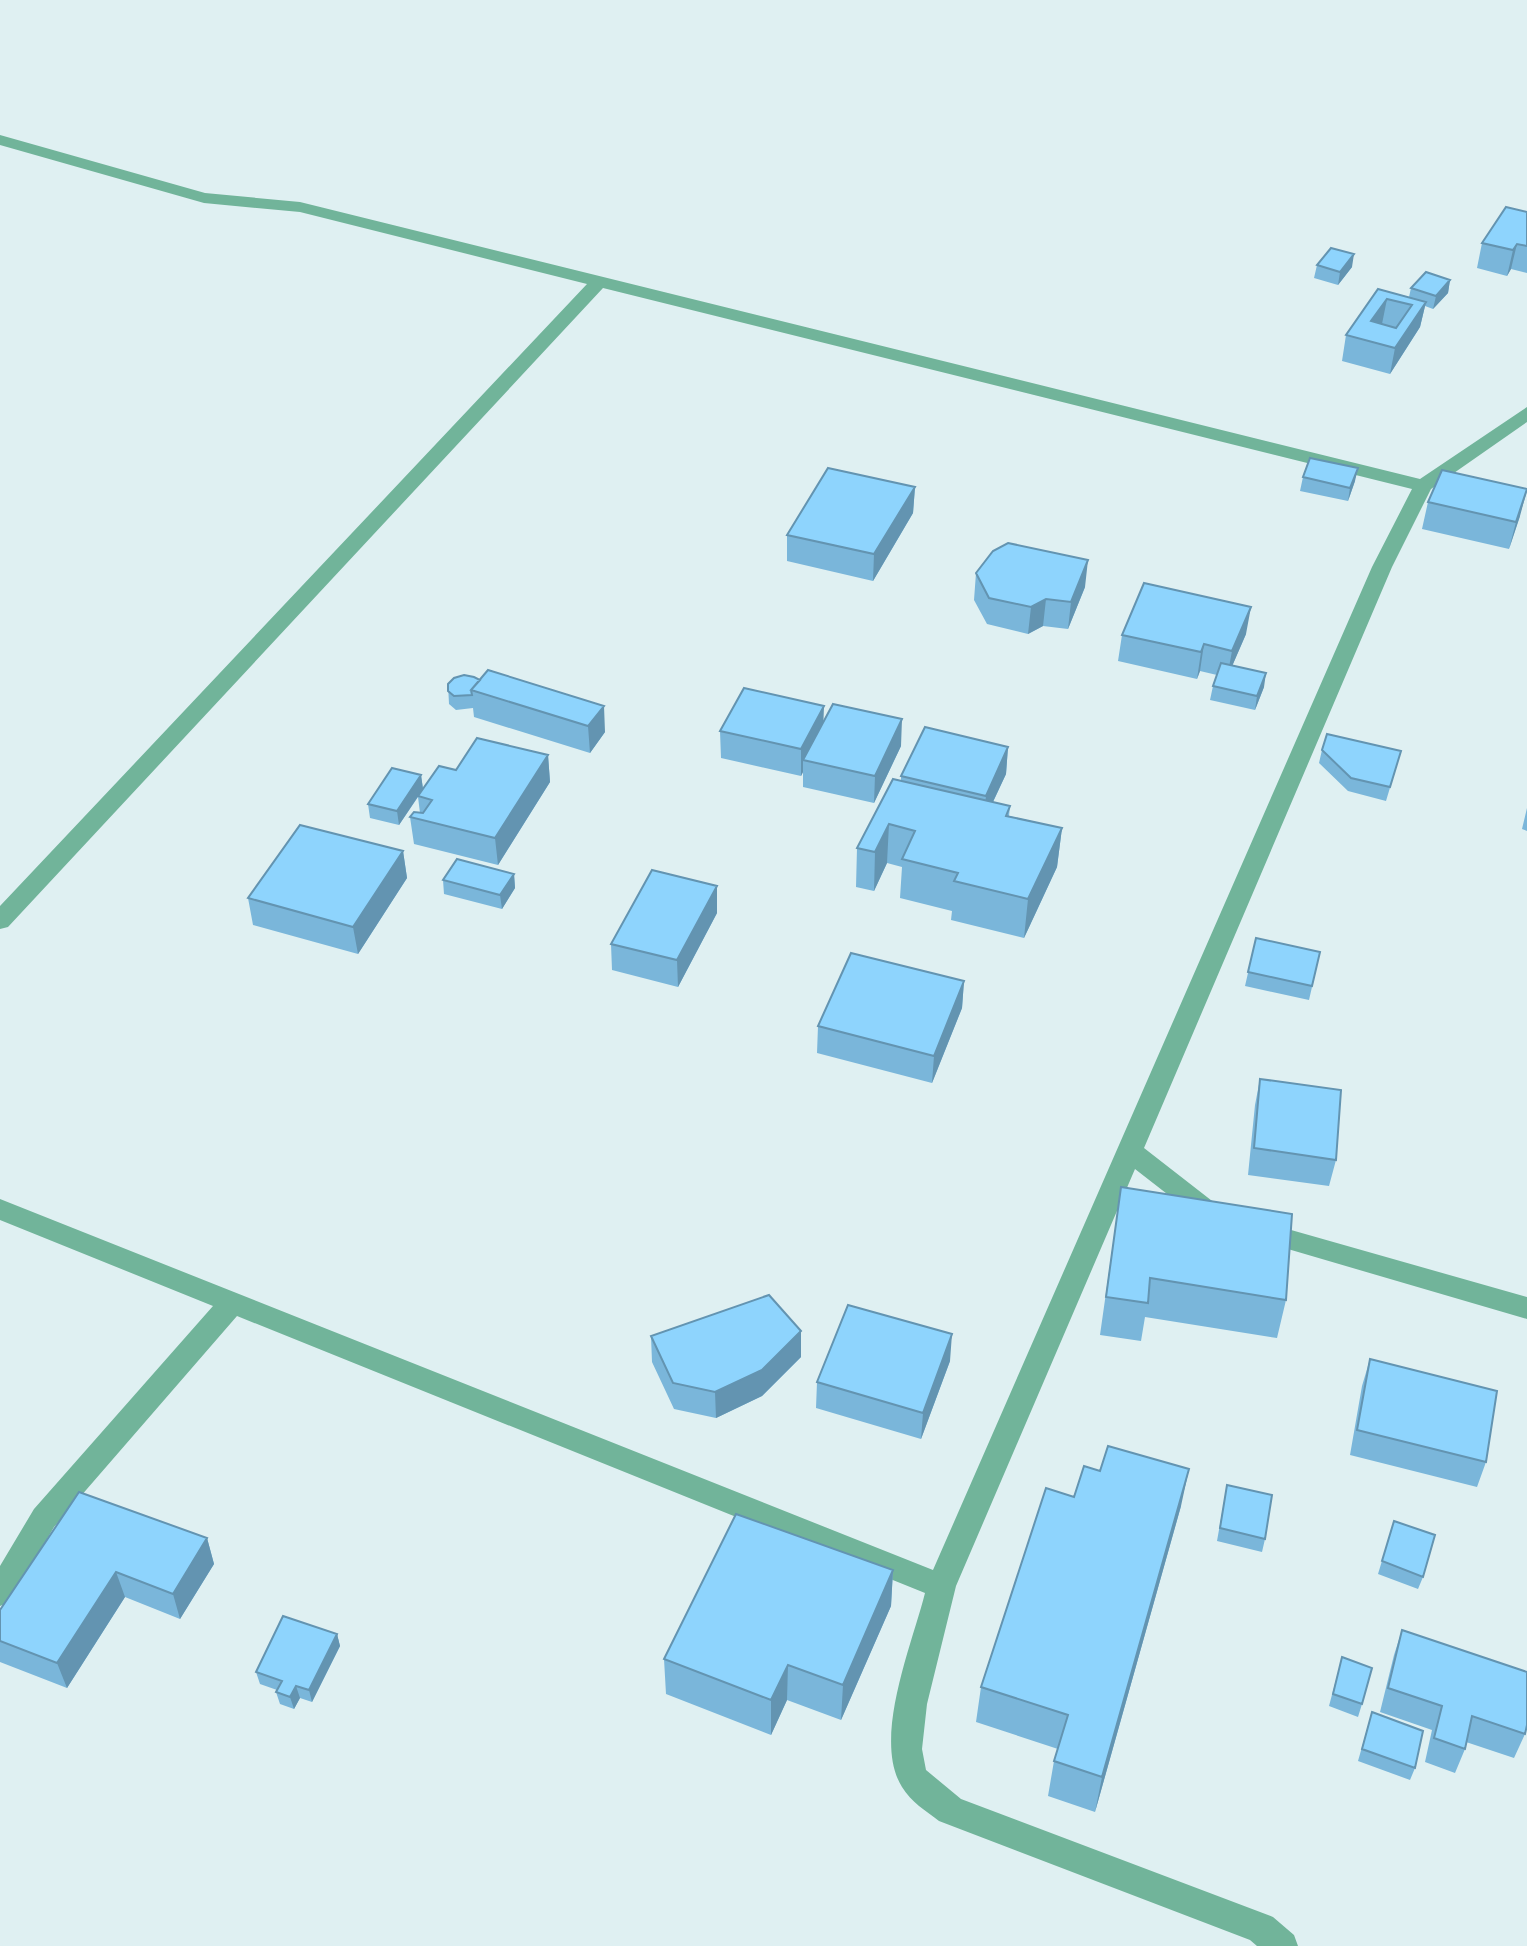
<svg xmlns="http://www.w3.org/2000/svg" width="1527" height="1946" viewBox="0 0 1527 1946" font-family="Karla,sans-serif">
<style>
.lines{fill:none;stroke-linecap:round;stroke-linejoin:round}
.minor{fill:#71b49a;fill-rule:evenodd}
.wall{fill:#7ab6da}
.shaded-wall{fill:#6394b1}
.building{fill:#8ed4fd;stroke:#6394b1;stroke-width:2;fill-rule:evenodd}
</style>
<rect width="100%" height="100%" fill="#dff0f2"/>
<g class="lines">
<!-- minor -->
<path class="minor" d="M0,135L205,193L300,202L1420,479L1527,407V422L1431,489L1392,567L1144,1148L1225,1211L1229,1218L1225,1225L1216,1228L1207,1225L1135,1169L956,1586L927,1704L922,1749L926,1770L961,1799L1273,1917L1294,1935L1298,1946H1257L1250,1940L939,1821C926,1811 911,1802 902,1787C872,1739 912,1645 925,1593L237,1316L54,1527L10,1602L0,1606V1566L34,1509L213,1306L0,1220V1199L933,1570L1372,567L1412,489L603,288L8,927L0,929V906L587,284L300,212L204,203L0,145Z
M1259,1221L1527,1297V1319L1250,1238L1246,1231L1250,1224Z"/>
</g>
<!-- wall -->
<path class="wall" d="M1527,212V273L1511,269L1507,276L1477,268L1482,243Z
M1317,265L1352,267L1338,285L1314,278Z
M1450,280L1448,293L1433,309L1425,306L1420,327L1390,374L1342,361L1346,335L1378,289L1409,297L1411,288Z
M1303,477L1355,481L1348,501L1300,491Z
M915,487L913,513L873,581L787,561V535Z
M1428,502L1520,516L1509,549L1422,529Z
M976,573L1085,587L1068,629L1043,626L1028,634L987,624L974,600Z
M1246,634L1232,666L1264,687L1255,710L1210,700L1213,686L1217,675L1200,671L1197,679L1118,661L1122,635Z
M480,680L605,732L590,753L474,717L473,708L456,710L449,704L448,684Z
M823,722L901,746L874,803L803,787V772L801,776L721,758L720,731Z
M1008,747L1006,774L993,802L1010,806L1009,816L1062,828L1057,867L1024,938L951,920L952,911L900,898L902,867L887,863L874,891L856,887L857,848L901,781V776Z
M1322,750L1401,751L1386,801L1348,791L1319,763Z
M548,755L550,782L498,865L414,844L410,817L420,813L418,797L399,825L370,818L368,804L421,775L423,789Z
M1527,808V831L1522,829Z
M403,851L407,878L358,954L253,925L248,898Z
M514,874L515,888L502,909L444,894L443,880Z
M717,886V913L678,987L612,970L611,944Z
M1256,938L1320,952L1309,1000L1245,986Z
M964,981L962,1008L932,1083L817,1053L818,1026Z
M1260,1079L1336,1160L1329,1186L1248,1175L1255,1105Z
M1121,1187L1286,1300L1277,1338L1145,1317L1141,1341L1100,1335Z
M801,1331V1357L762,1396L716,1418L674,1409L652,1362L651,1336Z
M1370,1359L1486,1462L1477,1487L1350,1455L1362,1386Z
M950,1361L921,1439L816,1408L817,1382Z
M1227,1485L1265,1539L1262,1552L1217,1541Z
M1074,1497L1181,1506L1095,1812L1048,1796L1054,1761L1058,1749L976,1722L981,1687Z
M1394,1521L1423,1577L1418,1589L1378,1574Z
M207,1538L214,1564L180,1619L125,1597L67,1688L0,1662V1610Z
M893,1570L891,1606L841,1720L787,1700L771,1735L666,1694L664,1659Z
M1402,1630L1525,1734L1514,1758L1466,1742L1465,1749L1455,1773L1425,1762L1432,1730L1380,1712L1394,1655Z
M337,1634L340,1646L312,1702L300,1698L294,1709L280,1704L276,1692L277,1690L260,1684L256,1672Z
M1342,1657L1362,1704L1358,1717L1329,1706Z
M1372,1712L1415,1768L1410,1780L1358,1761Z"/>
<!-- shaded-wall -->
<path class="shaded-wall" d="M1517,244L1511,269L1507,276L1513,250Z
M1354,254L1352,267L1338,285L1340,272Z
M1450,280L1448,293L1433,309L1436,296Z
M1387,299L1382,324L1371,321Z
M1426,302L1420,327L1390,374L1395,348Z
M1358,468L1355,481L1348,501L1350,488Z
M915,487L913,513L873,581L874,554Z
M1527,490L1520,516L1509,549L1516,522Z
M1088,560L1085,587L1068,629L1071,602Z
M1046,599L1043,626L1028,634L1031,607Z
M1251,607L1246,634L1227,678L1232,651Z
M1204,644L1200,671L1197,679L1201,652Z
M1266,673L1264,687L1255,710L1257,696Z
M604,706L605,732L590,753L588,726Z
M824,706L823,733L803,760V772L801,776V749Z
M902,719L901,746L874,803L875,776Z
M1008,747L1006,774L983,823L986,796Z
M548,755L550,782L498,865L495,838Z
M421,775L423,789L399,825L397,811Z
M889,824L887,863L874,891L875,852Z
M1062,828L1057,867L1024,938L1028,899Z
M403,851L407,878L358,954L353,927Z
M514,874L515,888L502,909L500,895Z
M717,886V913L678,987L677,960Z
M964,981L962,1008L932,1083L934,1056Z
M801,1331V1357L762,1396L716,1418L715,1392Z
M952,1334L950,1361L921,1439L923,1413Z
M1189,1469L1181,1506L1095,1812L1102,1777Z
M207,1538L214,1564L180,1619L173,1594Z
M893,1570L891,1606L841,1720L843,1685Z
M116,1572L125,1597L67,1688L57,1663Z
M337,1634L340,1646L312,1702L309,1690Z
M788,1665L787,1700L771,1735V1700Z
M296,1686L300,1698L294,1709L290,1697Z"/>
<!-- building -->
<path class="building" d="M1506,207L1527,212V246L1517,244L1513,250L1482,243Z
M1331,248L1354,254L1340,272L1317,265Z
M1426,272L1450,280L1436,296L1411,288Z
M1378,289L1426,302L1395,348L1346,335ZM1387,299L1412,305L1396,328L1371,321Z
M1310,458L1358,468L1350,488L1303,477Z
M828,468L915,487L874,554L787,535Z
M1442,470L1527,489L1516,522L1428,502Z
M1008,543L1088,560L1071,602L1046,599L1031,607L989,598L976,573L993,551Z
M1144,583L1251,607L1232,651L1204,644L1201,652L1122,635Z
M1221,663L1266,673L1257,696L1213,686Z
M488,670L604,706L588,726L471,690Z
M464,675L474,677L480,680L471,690L472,695L454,696L448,691V684L454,678Z
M744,688L824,706L801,749L720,731Z
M833,704L902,719L875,776L803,760Z
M925,727L1008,747L986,796L901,776Z
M1327,734L1401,751L1390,787L1351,778L1322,750Z
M477,738L548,755L495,838L410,817L414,812L423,813L432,800L418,796L439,766L456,770Z
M392,768L421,775L397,811L368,804Z
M893,779L1010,806L1006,816L1062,828L1028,899L954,881L958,873L902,859L915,831L889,824L875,852L857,848Z
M300,825L403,851L353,927L248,898Z
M457,859L514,874L500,895L443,880Z
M652,870L717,886L677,960L611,944Z
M1256,938L1320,952L1312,986L1248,972Z
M851,953L964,981L934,1056L818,1026Z
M1260,1079L1341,1090L1336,1160L1254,1148Z
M1121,1187L1292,1214L1286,1300L1150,1278L1148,1303L1106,1297Z
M769,1295L801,1331L762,1370L715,1392L673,1383L651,1336Z
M848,1305L952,1334L923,1413L817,1382Z
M1370,1359L1497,1391L1486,1462L1357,1430Z
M1108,1446L1189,1469L1102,1777L1054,1761L1068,1715L981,1687L1046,1488L1074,1497L1084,1466L1100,1471Z
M1227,1485L1272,1495L1265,1539L1220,1528Z
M79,1492L207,1538L173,1594L116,1572L57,1663L0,1641V1610Z
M736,1514L893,1570L843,1685L788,1665L771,1700L664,1659Z
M1394,1521L1435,1535L1423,1577L1382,1561Z
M283,1616L337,1634L309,1690L296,1686L290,1697L276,1692L282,1681L256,1672Z
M1402,1630L1527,1672V1725L1525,1734L1472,1716L1465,1749L1434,1738L1442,1706L1388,1688Z
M1342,1657L1372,1668L1362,1704L1333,1694Z
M1372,1712L1423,1731L1415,1768L1362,1749Z"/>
</svg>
